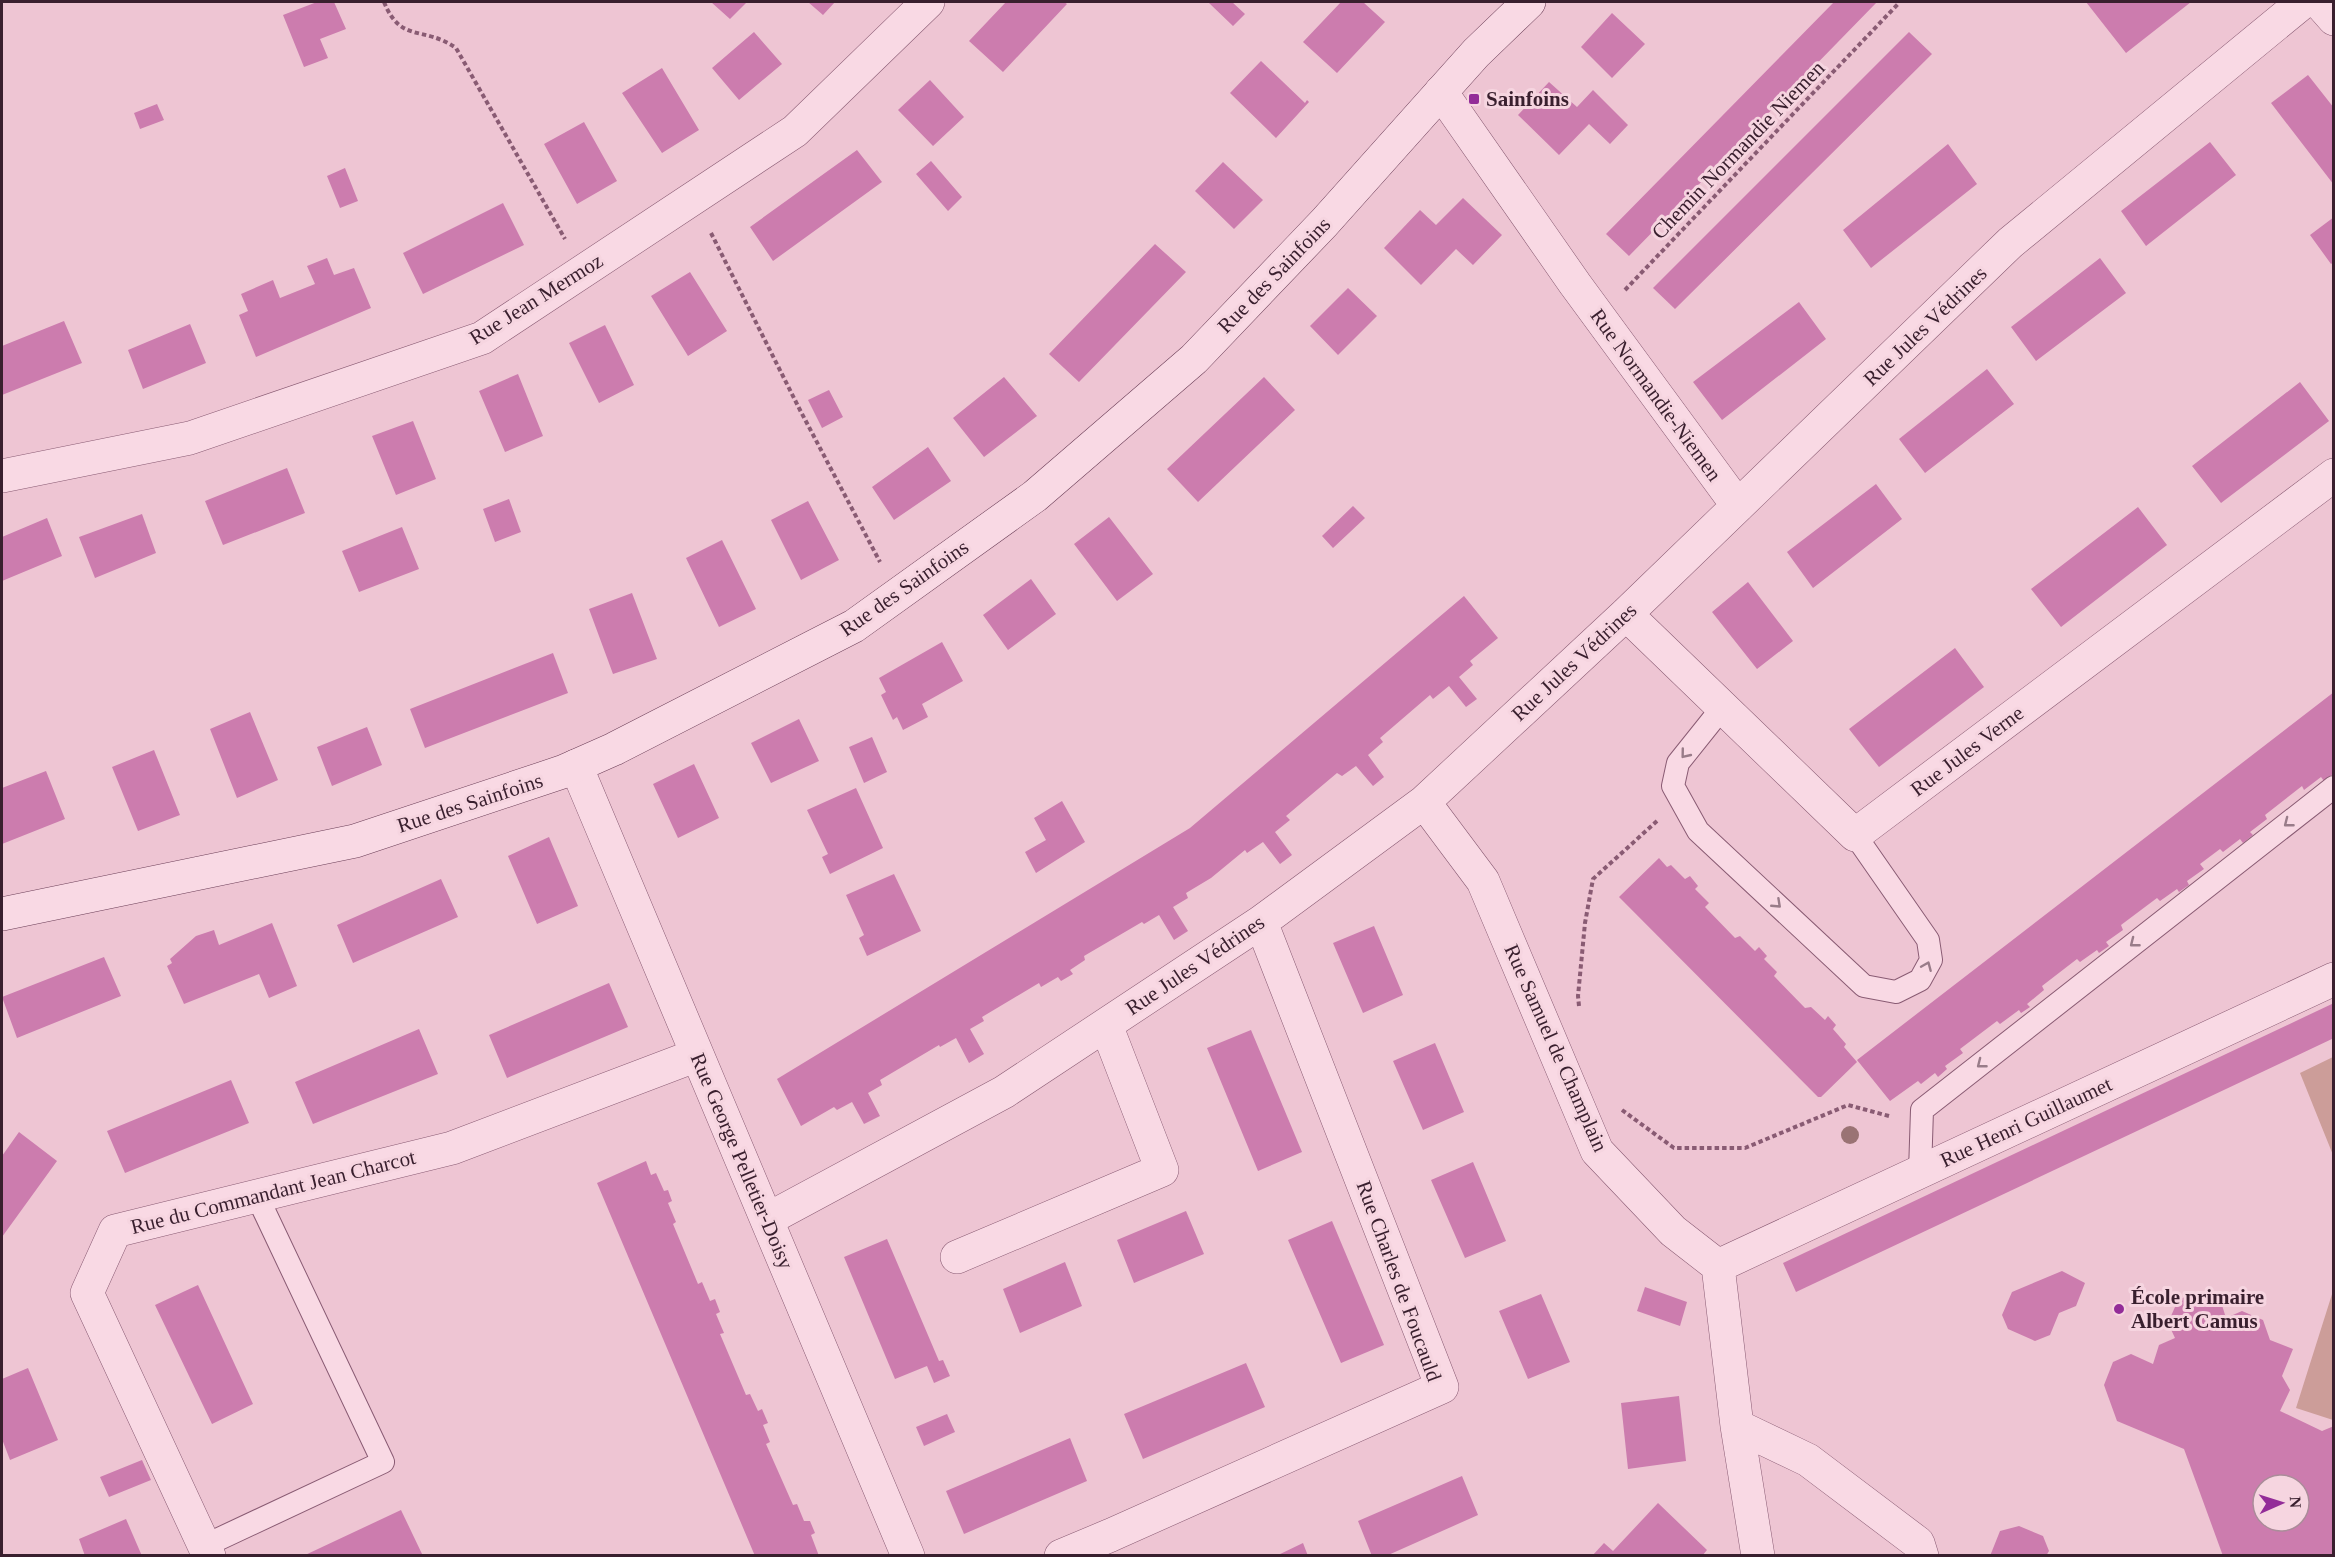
<svg xmlns="http://www.w3.org/2000/svg" width="2335" height="1557" viewBox="0 0 2335 1557" font-family="'Times New Roman',serif">
<style>
.green{fill:#cc9d99}
.building{fill:#cc7cae;fill-rule:evenodd}
.lines{fill:none;stroke-linecap:round;stroke-linejoin:round}
.lane-casing{stroke:#895b73;stroke-width:24}
.street-casing{stroke:#895b73;stroke-width:34}
.secondary-casing{stroke:#6b3e57;stroke-width:34}
.path{stroke:#895b73;stroke-width:4;stroke-dasharray:4.5 3;stroke-linecap:butt}
.lane{stroke:#f9d9e4;stroke-width:22}
.street{stroke:#f9d9e4;stroke-width:33}
.secondary{stroke:#f9d9e4;stroke-width:33}
.tree{fill:#9a7374}
.oneway{stroke:#997c89}
.poi-dot{fill:#932c98;stroke:#f6d5e0;stroke-width:2}
.labels{text-anchor:middle;stroke-width:6;stroke-linejoin:round;paint-order:stroke}
.poi-label{font-size:21px;font-weight:bold;fill:#391f2e;stroke:#f6d5e0;text-anchor:start}
.street-label{font-size:21px;fill:#391f2e;stroke:#f6d5e0}
</style>
<rect width="100%" height="100%" fill="#eec5d3"/>
<!-- green -->
<path class="green" d="M2333,1057V1155L2300,1073Z
M2333,1291L2334,1420H2333L2296,1408Z"/>
<!-- building -->
<path class="building" d="M317,2H334L346,29L320,39L328,58L304,67L283,15Z
M711,2H747L730,19Z
M808,2H835L823,15Z
M1006,2H1064L1067,4L1003,72L969,41Z
M1211,2H1232L1245,14L1233,26L1209,3Z
M1341,2H1363L1385,22L1337,73L1303,42Z
M1834,2H1877L1629,256L1606,234Z
M2086,2H2191L2126,53Z
M1612,13L1645,44L1612,78L1581,47Z
M754,32L782,64L739,100L712,68Z
M1909,32L1932,54L1675,309L1653,288Z
M1261,61L1305,103L1307,100L1309,102L1276,138L1230,93Z
M662,68L699,130L662,153L622,93Z
M2308,75L2334,108V185L2271,103Z
M930,80L964,117L933,146L898,110Z
M1549,82L1577,107L1593,90L1628,125L1610,144L1589,124L1559,155L1518,115Z
M157,104L164,120L140,129L134,113Z
M584,122L617,181L577,204L544,144Z
M2210,142L2236,175L2146,246L2121,211Z
M1948,144L1977,184L1871,268L1843,230Z
M857,150L882,182L773,261L750,227Z
M931,161L962,197L948,211L916,174Z
M1223,162L1263,200L1234,229L1195,191Z
M345,168L358,201L340,208L327,176Z
M1463,198L1502,235L1473,265L1456,249L1421,285L1384,248L1420,210L1436,225Z
M503,203L524,245L423,294L403,253Z
M2334,217V262L2331,264L2310,235Z
M1155,244L1186,272L1079,382L1049,354Z
M327,258L334,275L354,268L371,308L256,357L239,315L248,311L241,294L273,280L280,298L315,284L307,266Z
M2100,258L2126,293L2036,361L2011,327Z
M690,272L727,331L688,356L651,296Z
M1348,288L1377,316L1338,355L1310,326Z
M1799,302L1826,339L1722,420L1693,382Z
M64,321L82,363L2,395V346Z
M190,324L206,363L143,389L128,350Z
M605,325L634,385L599,403L569,343Z
M1987,369L2014,404L1925,473L1899,439Z
M518,374L543,436L505,452L479,391Z
M1004,377L1037,416L984,457L953,418Z
M1264,377L1295,410L1198,502L1167,469Z
M2300,382L2329,421L2221,503L2192,466Z
M829,390L843,417L822,428L808,400Z
M413,421L436,479L396,495L372,436Z
M928,447L951,481L894,520L872,487Z
M287,468L305,513L223,545L205,501Z
M1876,484L1902,519L1813,588L1787,552Z
M509,499L521,532L495,542L483,509Z
M808,501L839,560L801,580L771,520Z
M1353,506L1365,518L1333,548L1322,536Z
M2138,507L2167,545L2061,627L2031,589Z
M142,514L156,553L95,578L79,537Z
M1109,517L1153,574L1117,601L1074,544Z
M47,518L62,556L2,581V537Z
M402,527L419,569L359,592L342,551Z
M722,540L756,609L719,627L686,558Z
M1031,579L1056,614L1008,650L983,615Z
M1748,582L1793,641L1757,669L1712,612Z
M632,593L657,659L613,674L589,609Z
M1464,596L1498,638L1470,661L1473,665L1459,677L1477,699L1466,707L1449,686L1433,699L1430,695L1380,738L1383,742L1368,755L1384,777L1373,786L1356,766L1342,776L1337,773L1286,816L1290,820L1275,832L1292,855L1280,864L1263,842L1247,853L1245,850L1211,878L1186,893L1188,898L1173,907L1188,931L1174,940L1159,915L1144,924L1142,922L1084,956L1085,960L1070,970L1073,974L1061,981L1058,977L1041,987L1039,983L982,1017L984,1021L970,1029L984,1054L969,1063L956,1038L940,1047L939,1045L880,1080L882,1085L868,1093L880,1116L864,1124L852,1102L837,1110L834,1107L801,1126L777,1079L1190,828Z
M942,642L963,681L922,704L928,717L903,730L897,717L893,720L881,695L886,692L879,678Z
M1955,648L1984,687L1879,767L1849,729Z
M553,653L568,693L425,748L410,709Z
M2334,692V773L2324,781L2321,777L2304,790L2302,786L2265,815L2267,819L2250,832L2253,835L2243,843L2240,839L2223,852L2220,849L2200,864L2204,869L2187,881L2189,885L2179,892L2177,889L2160,901L2157,898L2121,925L2123,930L2106,942L2109,946L2099,953L2097,950L2080,962L2077,959L2042,986L2044,990L2027,1004L2030,1007L2021,1013L2019,1010L2000,1024L1997,1021L1960,1049L1963,1053L1945,1066L1947,1069L1938,1077L1935,1073L1921,1084L1918,1081L1890,1101L1857,1060Z
M250,712L278,780L237,798L210,729Z
M799,719L819,761L771,783L751,743Z
M367,727L382,765L332,786L317,747Z
M872,737L887,772L864,783L849,747Z
M154,750L180,815L138,831L112,767Z
M694,764L719,818L678,838L653,784Z
M46,771L65,819L2,844V788Z
M856,788L883,848L830,874L822,857L828,854L807,810Z
M1062,801L1085,842L1036,873L1025,852L1046,840L1034,818Z
M549,837L578,906L537,924L508,856Z
M1659,858L1667,867L1671,865L1685,879L1690,876L1698,886L1695,889L1709,903L1705,907L1735,938L1740,936L1755,951L1759,947L1767,956L1764,959L1777,972L1774,976L1805,1008L1811,1007L1825,1020L1828,1016L1836,1025L1833,1029L1846,1044L1844,1047L1857,1062L1821,1097H1818L1619,897Z
M894,874L921,931L867,956L859,938L864,935L846,895Z
M441,879L458,917L353,963L337,925Z
M272,923L297,986L269,998L259,974L184,1004L167,966L172,963L170,959L196,936L214,930L219,945Z
M1374,926L1403,995L1363,1013L1333,943Z
M104,957L121,996L17,1038L2,997Z
M609,983L628,1027L507,1078L489,1035Z
M2334,1003V1038L1796,1292L1783,1263Z
M419,1029L438,1074L313,1124L295,1082Z
M1251,1030L1302,1152L1258,1171L1207,1048Z
M1435,1043L1464,1112L1423,1130L1393,1061Z
M231,1080L249,1123L125,1173L107,1131Z
M19,1132L57,1161L2,1237V1156Z
M646,1161L651,1175L656,1173L664,1191L668,1190L672,1201L668,1203L676,1222L673,1224L698,1284L702,1282L710,1301L715,1299L720,1312L716,1314L724,1333L720,1334L746,1395L750,1394L758,1411L762,1409L768,1423L763,1425L770,1442L766,1444L793,1505L797,1504L804,1521H810L815,1533L811,1535L819,1556H755L597,1183Z
M1473,1162L1506,1241L1465,1258L1431,1180Z
M1186,1211L1204,1254L1134,1283L1117,1240Z
M1332,1221L1384,1345L1341,1363L1288,1240Z
M887,1239L939,1361L943,1360L950,1376L934,1383L927,1366L895,1379L844,1257Z
M1065,1262L1082,1306L1020,1333L1003,1289Z
M2062,1271L2085,1283L2076,1306L2059,1313L2050,1335L2035,1341L2008,1329L2002,1315L2012,1292Z
M198,1285L253,1404L212,1424L155,1305Z
M1645,1287L1687,1302L1680,1326L1637,1311Z
M2197,1292L2221,1302L2226,1318L2242,1311L2263,1320L2270,1340L2293,1349L2282,1376L2290,1390L2280,1411L2322,1431L2334,1426V1556H2223L2184,1449L2117,1421L2104,1385L2113,1362L2131,1354L2153,1364L2159,1345L2175,1338L2168,1323L2178,1300ZM2263,1485H2299V1521H2263Z
M1541,1294L1570,1362L1528,1379L1499,1311Z
M1246,1363L1265,1407L1143,1459L1124,1414Z
M28,1368L58,1440L10,1460L2,1439V1379Z
M1679,1396L1686,1461L1628,1469L1621,1403Z
M947,1414L955,1432L924,1446L916,1427Z
M1070,1438L1087,1481L964,1534L946,1491Z
M142,1460L151,1480L109,1497L100,1477Z
M1462,1476L1478,1515L1386,1556H1372L1358,1521Z
M1658,1503L1707,1550L1702,1556H1592L1604,1543L1613,1551Z
M401,1510L423,1556H303Z
M126,1519L142,1556H85L79,1539Z
M2019,1526L2043,1536L2049,1551L2046,1556H1990L2000,1531Z
M1303,1543L1308,1556H1276Z"/>
<g class="lines">
<defs>
<path id="lane" d="M1722,708L1678,763L1673,786L1698,831L1864,986L1896,992L1920,980L1931,960L1928,940L1855,835
M1920,1172L1922,1110L2334,787
M204,1546L383,1462L257,1196"/>
<path id="street" d="M2319,2L2334,19
M1441,92L1575,284L1738,506
M2,476L190,438L482,338L795,131L928,2
M1626,614L1855,835L2334,475
M576,766L908,1556
M1424,802L1483,881L1597,1151L1673,1231L1718,1266L1737,1426L1758,1556
M768,1219L1004,1092L1261,922L1424,802L1626,614L2010,243L2303,2
M957,1257L1162,1170L1106,1025
M1718,1266L2334,979
M1737,1426L1808,1460L1918,1543L1922,1556
M209,1556L87,1293L115,1231L452,1148L697,1055
M1061,1556L1111,1535L1442,1387L1261,922"/>
<path id="secondary" d="M2,914L355,841L562,772L614,749L854,626L1035,496L1194,359L1324,223L1476,53L1529,2"/>
</defs>
<!-- lane casing -->
<use href="#lane" class="lane-casing"/>
<!-- street casing -->
<use href="#street" class="street-casing"/>
<!-- secondary casing -->
<use href="#secondary" class="secondary-casing"/>
<!-- path -->
<path class="path" d="M384,2C401,44 423,25 456,48L565,239
M711,233L800,410L880,562
M1625,290L1898,4
M1579,1006L1578,996L1585,923L1593,879L1657,821
M1622,1110L1674,1148H1745L1848,1105L1889,1116"/>
<!-- lane -->
<use href="#lane" class="lane"/>
<!-- street -->
<use href="#street" class="street"/>
<!-- secondary -->
<use href="#secondary" class="secondary"/>
</g>
<!-- trees -->
<circle class="tree" cx="1850" cy="1135" r="9"/>
<!-- one-way arrows -->
<defs><path id="oneway-chevron" d="M-2-3.5L2.5 0L-2 3.5" fill="none" stroke-width="1.6" stroke-linecap="round" stroke-linejoin="round" transform="scale(1.5)"/></defs>
<g class="oneway">
<use href="#oneway-chevron" transform="translate(1685 754) rotate(129)"/>
<use href="#oneway-chevron" transform="translate(2288 823) rotate(142)"/>
<use href="#oneway-chevron" transform="translate(1777 904) rotate(43)"/>
<use href="#oneway-chevron" transform="translate(2134 943) rotate(142)"/>
<use href="#oneway-chevron" transform="translate(1927 966) rotate(-67)"/>
<use href="#oneway-chevron" transform="translate(1981 1064) rotate(142)"/>
</g>
<!-- markers -->
<g class="poi-dot">
<rect x="1468" y="93" width="12" height="12" rx="3"/>
<circle cx="2119" cy="1309" r="6"/>
</g>
<g class="labels">
<!-- poi labels -->
<g class="poi-label">
<text x="1486" y="106">Sainfoins</text>
<text x="2131" y="1304">École primaire<tspan x="2131" dy="24">Albert Camus</tspan></text>
</g>
<!-- street labels -->
<g class="street-label">
<text transform="translate(1738 150) rotate(-46)" y="7">Chemin Normandie Niemen</text>
<text transform="translate(1274 275) rotate(-46)" y="7">Rue des Sainfoins</text>
<text transform="translate(536 299) rotate(-32)" y="7">Rue Jean Mermoz</text>
<text transform="translate(1925 326) rotate(-44)" y="7">Rue Jules Védrines</text>
<text transform="translate(1656 395) rotate(54)" y="7">Rue Normandie-Niemen</text>
<text transform="translate(904 588) rotate(-35)" y="7">Rue des Sainfoins</text>
<text transform="translate(1574 662) rotate(-43)" y="7">Rue Jules Védrines</text>
<text transform="translate(1967 751) rotate(-37)" y="7">Rue Jules Verne</text>
<text transform="translate(470 803) rotate(-18)" y="7">Rue des Sainfoins</text>
<text transform="translate(1195 965) rotate(-34)" y="7">Rue Jules Védrines</text>
<text transform="translate(1556 1048) rotate(66)" y="7">Rue Samuel de Champlain</text>
<text transform="translate(2026 1122) rotate(-25)" y="7">Rue Henri Guillaumet</text>
<text transform="translate(742 1161) rotate(67)" y="7">Rue George Pelletier-Doisy</text>
<text transform="translate(273 1192) rotate(-14)" y="7">Rue du Commandant Jean Charcot</text>
<text transform="translate(1399 1281) rotate(70)" y="7">Rue Charles de Foucauld</text>
</g>
</g>
<!-- border -->
<rect width="2335" height="1557" fill="none" stroke="#391f2e" stroke-width="6"/>
<!-- north arrow -->
<g transform="translate(2281 1503) rotate(87)"><circle r="28" fill="#f6d5e0" stroke="#aa8c99" stroke-width="1.5"/>
<path d="M0-4.5L10 22L0 15L-10 22Z" fill="#932c98"/>
<text y="-9" font-size="16" font-weight="bold" text-anchor="middle" fill="#391f2e">N</text>
</g>
</svg>
